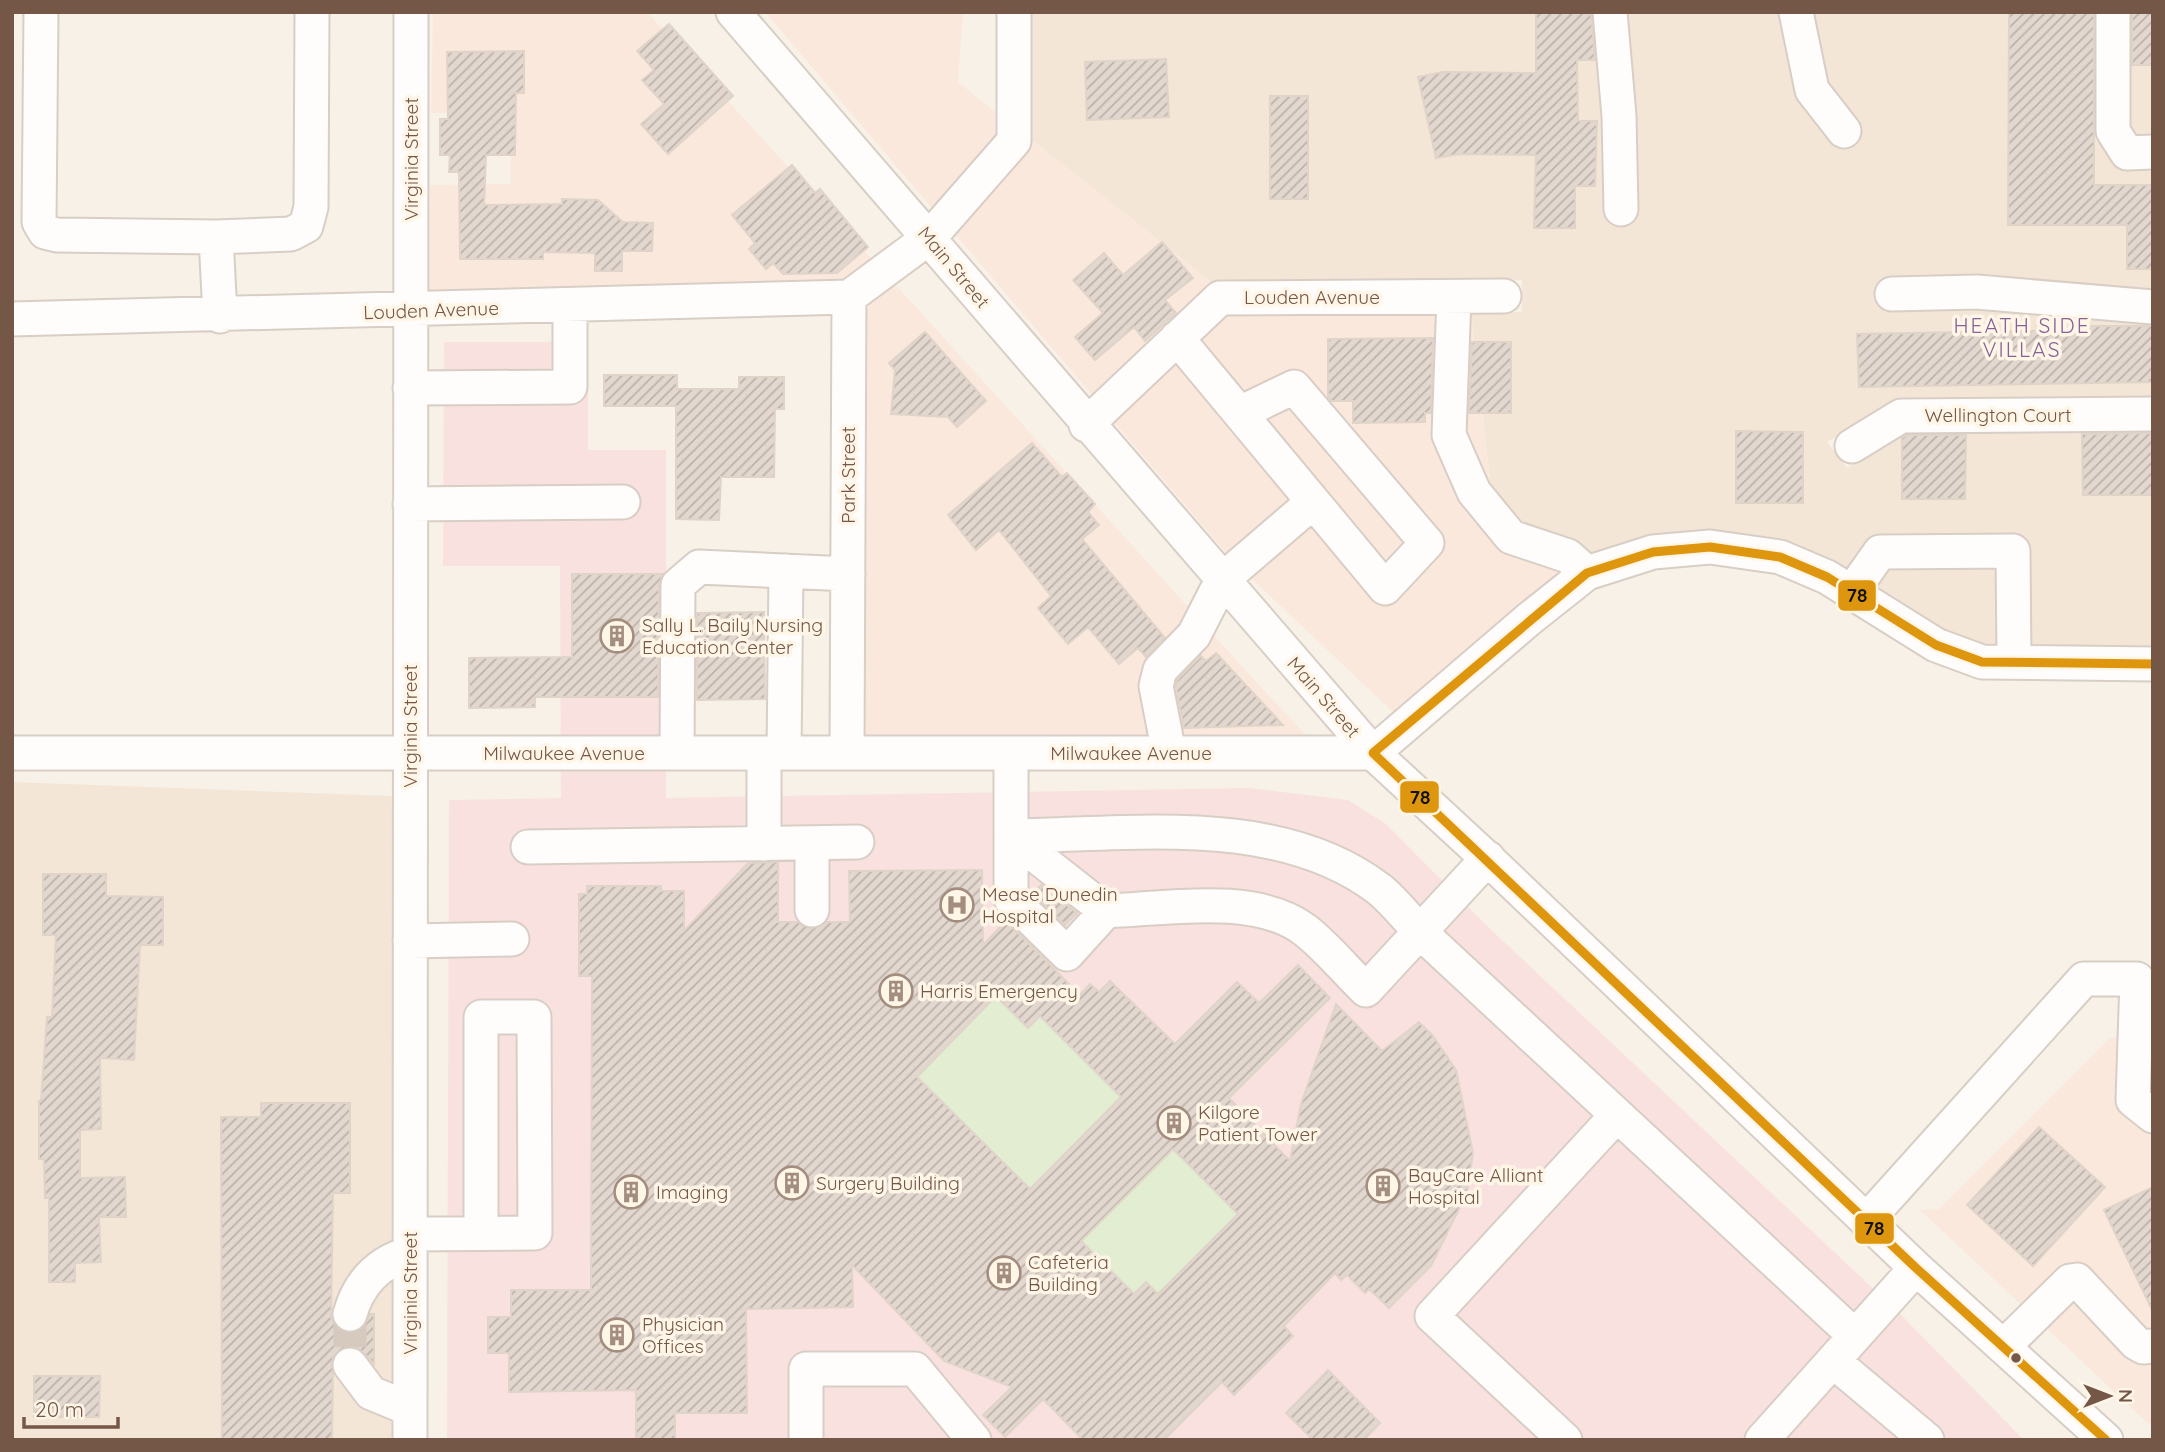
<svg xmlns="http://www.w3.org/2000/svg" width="2165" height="1452" viewBox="0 0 2165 1452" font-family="Quicksand,sans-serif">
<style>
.residential{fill:#f3e6d7}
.commercial{fill:#fbe8dd}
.medical{fill:#f9e1df}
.garden{fill:#e2edd1}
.building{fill:url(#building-hatch);stroke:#e0d4c9;stroke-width:2;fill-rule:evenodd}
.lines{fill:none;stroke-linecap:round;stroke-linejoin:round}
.minor-tunnel{stroke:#d6cabf;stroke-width:33;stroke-dasharray:33 17;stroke-linecap:butt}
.minor-casing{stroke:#d8cec5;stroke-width:37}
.minor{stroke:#fefdfb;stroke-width:33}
.bus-1-casing{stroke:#fff6e8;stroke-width:14}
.bus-1{stroke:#dd960e;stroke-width:9}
.bus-dot{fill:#745747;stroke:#fff6e8;stroke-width:2.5}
.labels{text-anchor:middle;stroke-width:7;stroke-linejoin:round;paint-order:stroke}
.street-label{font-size:19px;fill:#745747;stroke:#fff6e8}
.poi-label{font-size:19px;fill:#745747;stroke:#fff6e8;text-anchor:start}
.neighbourhood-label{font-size:21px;letter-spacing:2px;fill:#866298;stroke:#fff6e8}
.line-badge{stroke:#fff6e8;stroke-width:2.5}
.pale-badge-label{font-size:19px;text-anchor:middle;font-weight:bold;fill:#111}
</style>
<defs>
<pattern id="building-hatch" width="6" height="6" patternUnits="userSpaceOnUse" patternTransform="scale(1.75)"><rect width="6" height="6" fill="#e3d8cf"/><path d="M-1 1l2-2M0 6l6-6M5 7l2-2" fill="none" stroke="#bdb2aa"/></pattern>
</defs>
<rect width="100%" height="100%" fill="#f7f1e7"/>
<!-- residential -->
<path class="residential" d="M1032,12H2094L2097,139L2112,161L2128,169L2153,168V398L1900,400L1827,442L1847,468L1906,432L2153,430V649L1986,646L1944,631L1837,564L1581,558L1560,573L1496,533L1471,312H1522V280L1214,284L1032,140Z
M2131,12H2153V136L2138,137L2131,126Z
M12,782L392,796V1440H12Z"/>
<!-- commercial -->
<path class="commercial" d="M433,12H647L872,259L843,281L429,294L430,185L511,184L510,112L431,113Z
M765,12H963L958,82L995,112V135L932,208Z
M1032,140L1214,284L1206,287L1092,395L955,234L1028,150Z
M895,284L1257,683L1308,737H865L868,304Z
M1471,312L1496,533L1560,573L1394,713L1233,561L1114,422L1228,314Z
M2153,1037V1428L1920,1210L1939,1209L2110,1038Z"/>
<!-- medical -->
<path class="medical" d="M444,342H588V450H666V798L1249,788L1348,800L1386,824L1485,924L1898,1312L2024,1440H447L449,800L561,798L560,566H443Z"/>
<!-- garden -->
<path class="garden" d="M996,996L1040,1016L1121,1097L1057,1161L1037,1197L917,1077Z
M1173,1149L1238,1214L1179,1273L1236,1373L1146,1282L1134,1294L1081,1241Z"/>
<!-- building -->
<path class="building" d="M1536,12H1591L1595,60H1577L1578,121H1597L1595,186H1575V228H1534L1536,155L1459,154L1436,158L1418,77L1443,72L1536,73Z
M2009,12H2094V185H2153V269H2127V225H2008Z
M2132,12H2153V65H2132Z
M669,24L733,96L668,154L641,124L664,104L642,80L654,70L637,51Z
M524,51V93H516L515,155H486L484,205L562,204V199L598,200L623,222L653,223L652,251H622V271H595V253L543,252V259H460L459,172H449L450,155H440V119H448L447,52Z
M1166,59L1169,117L1087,120L1085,62Z
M1270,96H1308V199H1270Z
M792,165L815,193L820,189L868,247L837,273L783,274L773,263L766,269L749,249L755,243L732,215Z
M1162,242L1193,278L1165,300L1176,313L1145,341L1134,327L1095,360L1075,337L1103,313L1073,280L1104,253L1123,275Z
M2073,326H2153V382L1859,387L1857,334L2073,330Z
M925,332L986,401L957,427L948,417L891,414L895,370L889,363Z
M1433,338L1431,413H1425V422L1353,423V401H1331L1328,397V339Z
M1472,342H1511V413H1469Z
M604,375H677V389H739V377H784V409H775L774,477H721L719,520L676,519V406H604Z
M1736,431L1803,432V503H1736Z
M2153,433V495H2083L2082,434Z
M1907,435H1966L1965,499H1902V438Z
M1032,443L1062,477L1067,473L1095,504L1088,512L1099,525L1082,539L1165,638L1146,657L1138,648L1119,664L1088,627L1068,644L1038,608L1051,596L999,530L976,550L948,515Z
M572,574H663L659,585L658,697H535V707L469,708V658L572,657Z
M764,612L765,699L697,700V613Z
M1216,653L1283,725L1184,728L1176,687L1177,680L1201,656L1206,661Z
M778,862V922H798L811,929L826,922H850L849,871L982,870L983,945L1006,921L1080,995L1090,984L1099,992L1110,981L1175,1044L1237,982L1259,1003L1298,965L1330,998L1229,1098L1290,1161L1301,1104L1336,1004L1382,1051L1419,1022L1433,1036L1456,1070L1473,1153L1467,1193L1431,1266L1389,1308L1369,1289L1365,1293L1347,1275L1341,1280L1335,1273L1284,1326L1293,1336L1234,1395L1222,1382L1164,1440H1083L1043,1399L1005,1437L983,1415L1012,1387L944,1361L852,1265L853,1307L746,1309L747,1413H675V1440H636V1390L509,1392V1353H488V1317H511V1290H591L592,976H579V894H587V886H661V891H684V931L748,863ZM996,996L1028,1028L1040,1016L1121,1097L1030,1189L917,1077ZM1173,1149L1238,1214L1158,1294L1146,1282L1134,1294L1081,1241Z
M43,874H106V896L163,897V945H140L134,1060L100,1058L101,1129L80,1130V1178L125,1177L126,1217H99L101,1262L75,1263V1282H49V1198H45L44,1159H39V1101H41L47,1017H52L56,935H43Z
M1041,885L1077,913L1065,925L1033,893Z
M261,1103H350V1193H333L331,1317L336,1327L353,1333L363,1328L370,1314H374V1364L357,1347L347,1346L333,1357L332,1440H222L221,1117H261Z
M2039,1127L2105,1187L2033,1266L1967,1205Z
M2153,1187V1312L2104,1210Z
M1328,1370L1380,1423L1364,1440H1313L1286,1413Z
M34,1376H100L99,1417H34Z"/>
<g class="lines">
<!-- minor-tunnel -->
<path class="minor-tunnel" d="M350,1314V1365"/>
<defs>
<path id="minor" d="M41,12L39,222L45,232L57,235L216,237
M733,12L1373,753L1491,862L1916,1268L2106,1440
M1610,12L1619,116L1621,209
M1796,12L1812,90L1844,131
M2113,12V131L2127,153L2153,152
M1892,294L1977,292L2153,307
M1454,297L1449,435L1474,492L1511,537L1568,556L1587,573
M220,316L216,237L291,234L306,226L311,207L312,12
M12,319L849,297
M1177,338L1385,588L1427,543L1294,387L1240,413
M410,388L570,387V305
M1086,425L1220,298L1504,296
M1852,446L1901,416L2153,414
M410,504L623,502
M1851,593L1880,552L2013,551L2014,661
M12,753H1373L1529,619L1587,573L1653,552L1710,547L1780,557L1827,577L1936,645L1982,662L2153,664
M677,753L678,585L699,567L848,574
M764,753V844
M784,753L786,571
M847,753L849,297L930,237L1014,141V12
M1011,753V899L1067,954L1106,911C1165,909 1255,892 1305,930C1327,947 1346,971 1366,990L1488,858
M1169,753L1156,686L1160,670L1194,635L1222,580L1313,502
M1011,836C1130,835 1278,812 1379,889C1394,901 1407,918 1420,932L1855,1336
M1011,836L1106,911
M812,843V910
M528,847L857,842
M410,941L512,939
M1866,1221L2084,979H2137L2133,1100L2153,1116
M410,1234L535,1233L534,1017H481V1233
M350,1314C359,1282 379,1262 410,1253
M2003,1347L2070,1281L2077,1280L2136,1343L2143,1347L2153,1346
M1833,1361L1927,1440
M350,1365L371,1393L410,1409
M410,1440L411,12
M806,1440V1369H915L974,1440
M1565,1440L1432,1316L1617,1115
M1762,1440L1916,1268"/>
</defs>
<!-- minor casing -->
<use href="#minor" class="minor-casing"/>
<!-- minor -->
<use href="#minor" class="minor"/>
<defs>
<path id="bus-1" d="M2106,1440L1916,1268L1373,753L1587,573L1653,552L1710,547L1780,557L1827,577L1936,645L1982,662L2153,664"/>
</defs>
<!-- bus-1 casing -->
<use href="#bus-1" class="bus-1-casing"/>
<!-- bus-1 -->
<use href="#bus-1" class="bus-1"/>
</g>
<!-- icons -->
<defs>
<symbol id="building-ring" viewBox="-11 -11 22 22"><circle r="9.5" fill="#fff6e8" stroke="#a28d7f" stroke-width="1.5"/><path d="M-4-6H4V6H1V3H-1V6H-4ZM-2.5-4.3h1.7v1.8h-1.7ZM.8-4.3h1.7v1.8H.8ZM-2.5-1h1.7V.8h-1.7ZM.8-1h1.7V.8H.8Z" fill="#a28d7f"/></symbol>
<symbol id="hospital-ring" viewBox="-11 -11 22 22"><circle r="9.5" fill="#fff6e8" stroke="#a28d7f" stroke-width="1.5"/><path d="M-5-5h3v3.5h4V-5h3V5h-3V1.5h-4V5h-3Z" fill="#a28d7f"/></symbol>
</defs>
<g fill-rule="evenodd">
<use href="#building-ring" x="598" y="617" width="38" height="38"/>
<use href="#hospital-ring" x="938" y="886" width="38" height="38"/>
<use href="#building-ring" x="877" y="972" width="38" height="38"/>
<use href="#building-ring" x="1155" y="1104" width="38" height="38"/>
<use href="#building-ring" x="773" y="1164" width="38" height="38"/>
<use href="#building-ring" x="1364" y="1167" width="38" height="38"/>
<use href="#building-ring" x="612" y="1173" width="38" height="38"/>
<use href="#building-ring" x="985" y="1254" width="38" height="38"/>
<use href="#building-ring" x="598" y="1316" width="38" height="38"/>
</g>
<!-- markers -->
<circle class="bus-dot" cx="2016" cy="1358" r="6"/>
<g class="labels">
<!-- street labels -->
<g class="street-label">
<text transform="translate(411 159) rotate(-90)" y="7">Virginia Street</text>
<text transform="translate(954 267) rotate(50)" y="7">Main Street</text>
<text x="1312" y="304">Louden Avenue</text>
<text transform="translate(431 310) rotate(-2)" y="7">Louden Avenue</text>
<text x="1998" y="422">Wellington Court</text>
<text transform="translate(848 475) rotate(-90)" y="7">Park Street</text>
<text transform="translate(1324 697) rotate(49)" y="7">Main Street</text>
<text transform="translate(410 726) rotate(-90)" y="7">Virginia Street</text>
<text x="564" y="760">Milwaukee Avenue</text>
<text x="1131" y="760">Milwaukee Avenue</text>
<text transform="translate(410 1293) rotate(-90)" y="7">Virginia Street</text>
</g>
<!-- poi labels -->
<g class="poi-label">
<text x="642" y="632">Sally L. Baily Nursing<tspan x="642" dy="22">Education Center</tspan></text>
<text x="982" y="901">Mease Dunedin<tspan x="982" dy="22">Hospital</tspan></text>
<text x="920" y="998">Harris Emergency</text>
<text x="1198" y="1119">Kilgore<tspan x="1198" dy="22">Patient Tower</tspan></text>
<text x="1408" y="1182">BayCare Alliant<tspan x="1408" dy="22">Hospital</tspan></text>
<text x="816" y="1190">Surgery Building</text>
<text x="656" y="1199">Imaging</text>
<text x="1028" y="1269">Cafeteria<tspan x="1028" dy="22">Building</tspan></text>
<text x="642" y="1331">Physician<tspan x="642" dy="22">Offices</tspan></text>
</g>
<!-- neighbourhood labels -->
<g class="neighbourhood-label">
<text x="2022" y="333">HEATH SIDE<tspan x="2022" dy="24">VILLAS</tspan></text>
</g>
</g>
<g class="line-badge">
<rect x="1837" y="579" width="40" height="33" rx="7" fill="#dd960e"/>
<rect x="1399" y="780" width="41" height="34" rx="7" fill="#dd960e"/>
<rect x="1854" y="1212" width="41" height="33" rx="7" fill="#dd960e"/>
</g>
<g class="pale-badge-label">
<text x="1857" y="602">78</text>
<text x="1420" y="804">78</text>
<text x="1874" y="1235">78</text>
</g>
<!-- border -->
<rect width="2165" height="1452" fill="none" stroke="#745747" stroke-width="28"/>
<!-- north arrow -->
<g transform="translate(2109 1396) rotate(90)" stroke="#fff6e8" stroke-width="5" paint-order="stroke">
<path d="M0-5L12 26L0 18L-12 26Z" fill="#745747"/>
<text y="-10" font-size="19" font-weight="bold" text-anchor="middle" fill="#745747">N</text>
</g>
<!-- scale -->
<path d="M24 1417v10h94v-10" fill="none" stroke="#745747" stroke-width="3.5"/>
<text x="35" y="1417" font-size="21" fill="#745747" stroke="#fff6e8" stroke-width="5" paint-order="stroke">20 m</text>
</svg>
